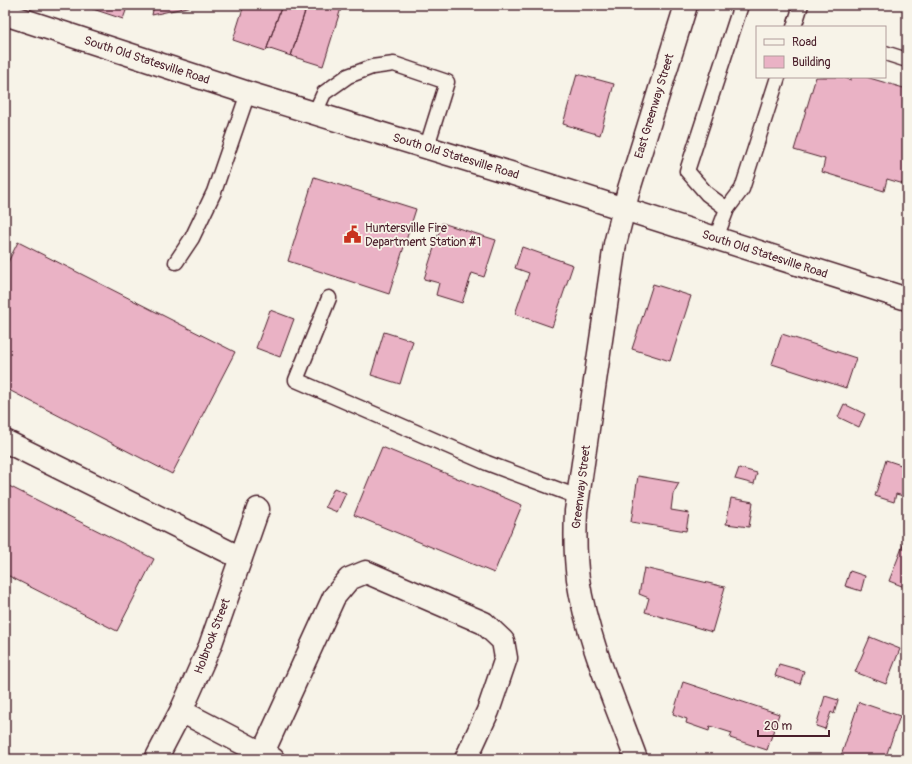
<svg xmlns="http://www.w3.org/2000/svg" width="912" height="764" viewBox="0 0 912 764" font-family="Pangolin,sans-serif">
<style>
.building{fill:#eab2c5;stroke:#4a1f2b}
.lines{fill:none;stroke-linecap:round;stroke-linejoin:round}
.service-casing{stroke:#4a1f2b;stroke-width:17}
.minor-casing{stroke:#4a1f2b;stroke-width:25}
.primary-casing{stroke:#4a1f2b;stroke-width:25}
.service{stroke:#f7f3e8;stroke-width:14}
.minor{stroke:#f7f3e8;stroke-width:22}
.primary{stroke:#f7f3e8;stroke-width:22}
.labels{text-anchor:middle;stroke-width:3.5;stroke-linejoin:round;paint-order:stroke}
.street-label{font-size:12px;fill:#4a1f2b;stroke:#f7f3e8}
.poi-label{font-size:12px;fill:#4a1f2b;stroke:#f7f3e8;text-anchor:start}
</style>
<rect width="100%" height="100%" fill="#f7f3e8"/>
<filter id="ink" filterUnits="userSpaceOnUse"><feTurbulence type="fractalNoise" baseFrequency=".025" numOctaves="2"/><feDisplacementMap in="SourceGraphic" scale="8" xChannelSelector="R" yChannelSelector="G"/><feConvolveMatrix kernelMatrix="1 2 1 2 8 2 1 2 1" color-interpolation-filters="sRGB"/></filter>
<g filter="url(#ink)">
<!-- building -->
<path class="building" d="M81,5H128L123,19Z
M154,5H197L152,15Z
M244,5H282L266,51L233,40Z
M282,5H307L291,56L267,48Z
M307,5H342L323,66L291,56Z
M577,74L614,84L600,135L563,124Z
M816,77H842L851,80V77H866L907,89V185L887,179L884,191L822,172L825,159L794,150Z
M314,177L416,209L389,294L288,261Z
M442,223L496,240L484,277L472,273L462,303L436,295L439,283L424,279Z
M18,242L235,352L172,474L5,388V268Z
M522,247L573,265L552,327L515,314L529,273L515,268Z
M653,284L691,296L670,361L632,349Z
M270,310L294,319L280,357L256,348Z
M384,332L413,341L400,384L371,375Z
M782,334L856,358L846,388L772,364Z
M844,404L865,414L859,427L838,417Z
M382,447L522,505L494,573L354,515Z
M886,460L907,467V497L896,494L894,502L875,496Z
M739,468L757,473L754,484L735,479Z
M638,476L679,483L673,494L671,510L689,513L686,531L631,522Z
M5,484L154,559L117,631L5,574Z
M334,488L346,493L337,512L325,507Z
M731,498L753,502L749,527L726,524Z
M907,535V588L889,581Z
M644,568L725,587L712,632L645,612L649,598L639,594Z
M850,571L865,576L861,591L845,586Z
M870,637L900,649L886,684L855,672Z
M779,664L804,671L800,684L775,676Z
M683,682L779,714L767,750L730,738L732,733L710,726L709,731L686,723L687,719L673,714Z
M825,696L838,700L834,714L831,712L825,729L816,726Z
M859,702L900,716L885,759H840Z"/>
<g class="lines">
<defs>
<path id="service" d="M794,27L801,5
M885,53L907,60
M315,113L324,93L348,76L372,67L394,64L447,82L427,146
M727,209L707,194L687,171L741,5
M716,238L727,209L742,189L778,77
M176,262L192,238L214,192L248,93
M329,298L296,380L487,463L578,497"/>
<path id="minor" d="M5,441L241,558
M181,711L273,759
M156,759L181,711L210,646L258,509
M260,759L334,597L349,579L366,572L484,623L503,641L506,658L488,711L466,759
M636,759C615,701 587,640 578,579C575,556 575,534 576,511L615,244L629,189L686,5"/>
<path id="primary" d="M5,14L248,93L517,175L907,299"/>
</defs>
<!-- service casing -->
<use href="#service" class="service-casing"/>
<!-- minor casing -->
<use href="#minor" class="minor-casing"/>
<!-- primary casing -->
<use href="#primary" class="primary-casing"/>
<!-- service -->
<use href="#service" class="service"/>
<!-- minor -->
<use href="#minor" class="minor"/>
<!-- primary -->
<use href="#primary" class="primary"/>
</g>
</g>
<!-- icons -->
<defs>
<symbol id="civic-bare" viewBox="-9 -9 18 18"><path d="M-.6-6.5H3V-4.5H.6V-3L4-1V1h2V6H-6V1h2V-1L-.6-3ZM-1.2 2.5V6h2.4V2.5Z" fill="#c8321e" stroke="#f7f3e8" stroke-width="2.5" paint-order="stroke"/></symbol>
</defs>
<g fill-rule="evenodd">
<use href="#civic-bare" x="340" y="222" width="25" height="25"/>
</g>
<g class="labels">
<!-- street labels -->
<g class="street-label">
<text transform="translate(147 60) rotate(18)" y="4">South Old Statesville Road</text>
<text transform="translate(654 106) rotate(-73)" y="4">East Greenway Street</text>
<text transform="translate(456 156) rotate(17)" y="4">South Old Statesville Road</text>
<text transform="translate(765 254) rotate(18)" y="4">South Old Statesville Road</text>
<text transform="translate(581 487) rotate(-83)" y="4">Greenway Street</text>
<text transform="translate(212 636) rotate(-69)" y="4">Holbrook Street</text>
</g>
<!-- poi labels -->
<g class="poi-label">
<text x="365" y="232">Huntersville Fire<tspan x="365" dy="14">Department Station #1</tspan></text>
</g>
</g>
<!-- margin -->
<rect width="912" height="764" fill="none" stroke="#f7f3e8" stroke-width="20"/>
<rect x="10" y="10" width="892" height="744" fill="none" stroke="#4a1f2b" stroke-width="1.5" filter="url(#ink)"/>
<!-- legend -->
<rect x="756" y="26" width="130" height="52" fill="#f7f3e8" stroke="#b29e9c"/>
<rect x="764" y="39" width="20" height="6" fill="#f7f3e8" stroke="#b29e9c"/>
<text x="792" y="46" font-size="12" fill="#4a1f2b">Road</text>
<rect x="764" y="56" width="20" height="12" fill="#eab2c5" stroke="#b29e9c"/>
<text x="792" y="66" font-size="12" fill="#4a1f2b">Building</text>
<!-- scale -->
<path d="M758 730v6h71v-6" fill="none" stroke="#4a1f2b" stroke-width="2"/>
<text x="764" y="730" font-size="12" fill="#4a1f2b" stroke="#f7f3e8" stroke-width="3" paint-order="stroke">20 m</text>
</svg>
